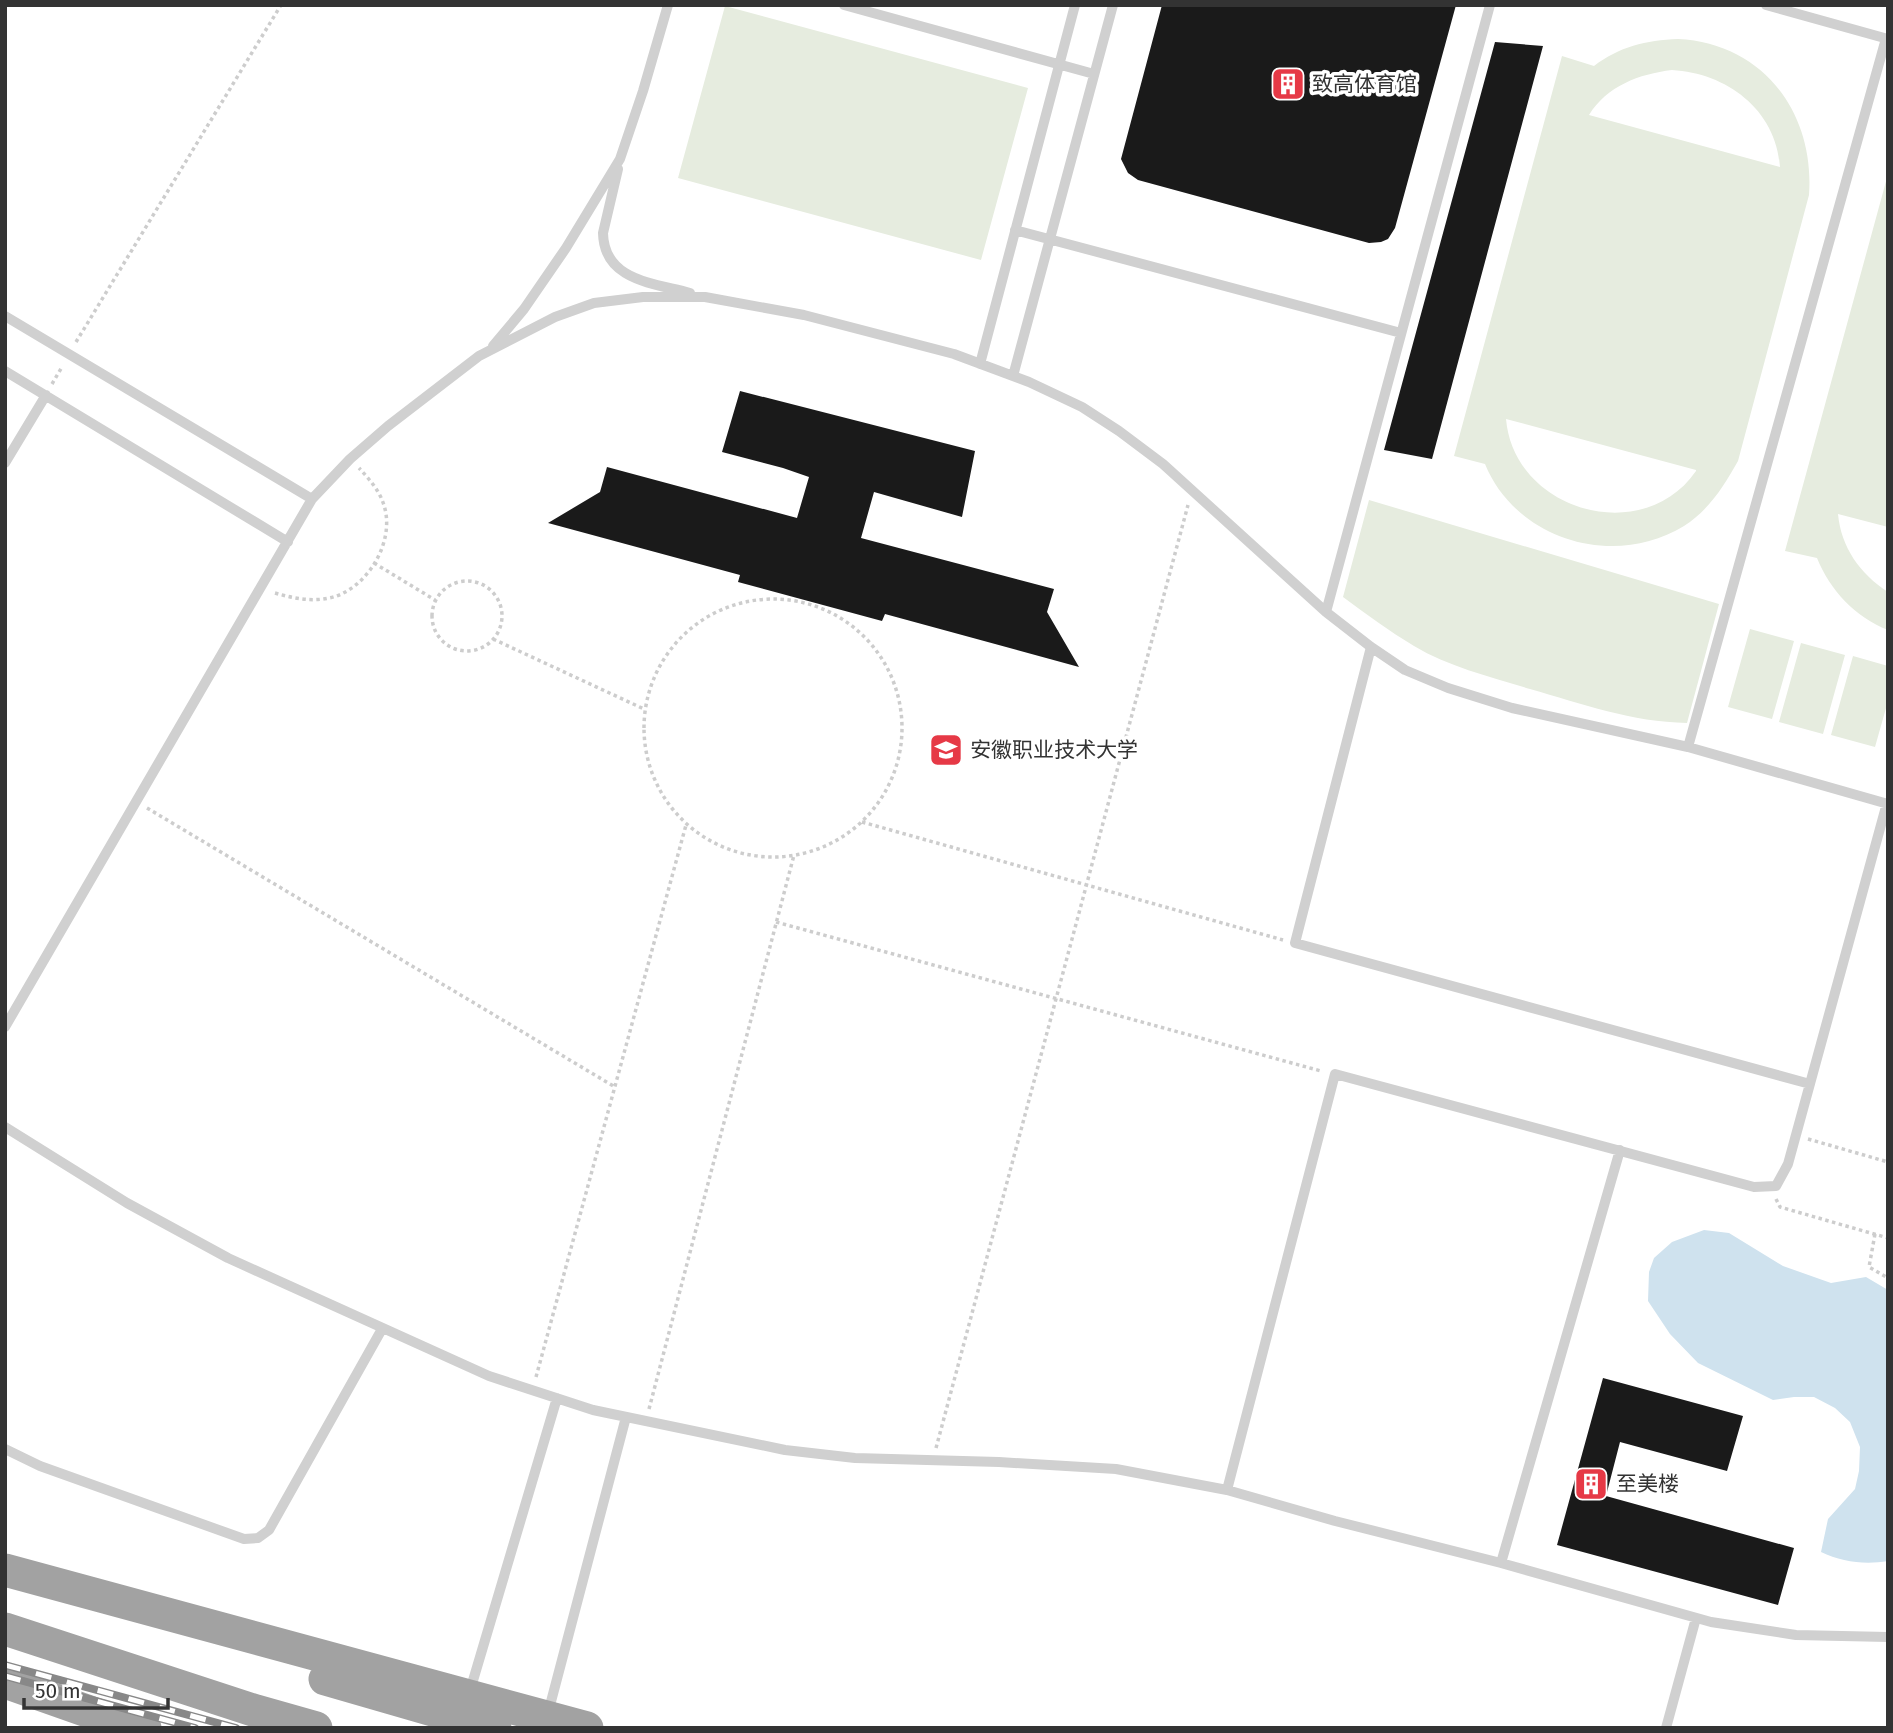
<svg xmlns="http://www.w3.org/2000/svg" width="1893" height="1733" viewBox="0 0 1893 1733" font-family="'Fira Sans','Noto Sans SC',sans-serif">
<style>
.green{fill:#e6ecdf;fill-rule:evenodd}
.water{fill:#cfe2ee}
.building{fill:#1a1a1a}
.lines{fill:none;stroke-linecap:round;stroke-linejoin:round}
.path{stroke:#cdcdcd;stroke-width:3.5;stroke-dasharray:3.5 3.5;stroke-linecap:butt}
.service{stroke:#d0d0d0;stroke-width:10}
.trunk{stroke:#a2a2a2;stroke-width:33}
.rail-casing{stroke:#888;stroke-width:8}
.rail{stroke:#fff;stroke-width:5;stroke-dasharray:16;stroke-linecap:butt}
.labels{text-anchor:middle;stroke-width:7;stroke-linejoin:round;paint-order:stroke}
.poi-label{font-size:21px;fill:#333;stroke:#fff;text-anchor:start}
</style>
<rect width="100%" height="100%" fill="#fff"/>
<!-- green -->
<path class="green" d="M725,6L1028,88L981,260L678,178Z
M1678,39C1763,43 1815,113 1809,195L1738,461C1724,486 1709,510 1684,526C1614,569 1516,540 1485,464L1454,456L1562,56L1594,66C1619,47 1646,40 1678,39ZM1672,70C1726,73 1776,109 1780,167L1589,115C1607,86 1639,74 1672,70ZM1506,419L1696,470V471C1643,548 1514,511 1506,419Z
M1888,174V527L1838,514C1841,547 1860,574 1888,592V630C1855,617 1830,590 1817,558L1785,551Z
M1369,500L1719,604L1687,723C1632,722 1582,704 1530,689C1491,677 1449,667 1414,646C1389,631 1366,614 1343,597Z
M1750,629L1794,641L1772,719L1728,707Z
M1801,643L1845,655L1823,734L1779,722Z
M1853,656L1888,666V701L1875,747L1831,735Z"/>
<!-- water -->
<path class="water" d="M1704,1230L1729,1233L1783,1266L1831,1283L1866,1277L1888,1290V1561C1865,1565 1842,1562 1821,1552L1828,1519L1855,1489L1859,1471L1860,1447L1850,1422L1835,1408L1814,1397H1794L1773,1400L1698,1363L1670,1334L1648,1301L1649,1272L1654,1258L1672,1242Z"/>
<!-- building -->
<path class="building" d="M1162,5H1456L1395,228L1388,239L1381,242L1369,243L1138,180L1128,173L1121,159Z
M1495,42L1543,46L1432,459L1384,450Z
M740,391L975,451L962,517L874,492L861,538L1054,589L1047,612L1079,667L885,614L882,621L738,582L740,575L548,523L600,492L607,467L797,518L809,477L783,468L722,452Z
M1603,1378L1743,1416L1727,1471L1620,1442L1606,1496L1794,1548L1778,1605L1557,1545Z"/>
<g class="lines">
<!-- path -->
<path class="path" d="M76,342L281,5
M52,384L62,367
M374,563L435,600
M432 616a35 35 0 1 1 70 0a35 35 0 1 1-70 0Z
M275,593C292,598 311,602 329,598C365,591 394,545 385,509C381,492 370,480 359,468
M644 728a129 129 0 1 1 258 0a129 129 0 1 1-258 0Z
M493,639L644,709
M147,808L615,1087
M862,822L1283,940
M776,922L1321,1071
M1808,1139L1888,1162
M1776,1199L1780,1207L1888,1238
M1875,1234L1869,1267L1888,1278
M536,1377L686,825
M649,1409L794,855
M936,1448L1188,505"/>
<!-- service -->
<path class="service" d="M844,5L1094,74
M1766,5L1888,39
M618,169L603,233C604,281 654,283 690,293
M1015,230L1401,333
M5,316L312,499
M493,346L524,309L566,248L620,159L643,91L668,5
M980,364L1075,5
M5,371L288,542
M1013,376L1113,5
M5,463L46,395
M1326,612L1490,5
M1371,647L1295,943L1810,1084
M1688,747L1885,42
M5,1027L312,499L350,459L388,426L479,356L555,317L594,303L643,297H705L804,315L954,354L1029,382L1082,407L1119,431L1163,464L1326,612L1371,647L1405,670L1448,688L1512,708L1688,747L1888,804
M5,1127L127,1203L228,1258L489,1376L593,1410L785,1450L855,1458L999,1462L1116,1469L1227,1490L1335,1521L1501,1563L1711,1622L1796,1635L1888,1637
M5,1449L40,1466L244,1539L258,1538L269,1530L382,1329
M1227,1490L1335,1074L1754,1187L1776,1186L1788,1164L1887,803
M1501,1563L1620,1150
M469,1694L557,1398
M548,1713L626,1417
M1666,1728L1696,1618"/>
<!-- trunk -->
<path class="trunk" d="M5,1570L587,1728
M5,1629L256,1711L316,1728
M325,1679L495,1728
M5,1682L104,1717L145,1728"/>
<defs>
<path id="rail" d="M5,1665L236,1728
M5,1676L195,1728"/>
</defs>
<!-- rail casing -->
<use href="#rail" class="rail-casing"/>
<!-- rail -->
<use href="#rail" class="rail"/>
</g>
<!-- icons -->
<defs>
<symbol id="building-square" viewBox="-11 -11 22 22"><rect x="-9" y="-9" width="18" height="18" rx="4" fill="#e63946" stroke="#fff"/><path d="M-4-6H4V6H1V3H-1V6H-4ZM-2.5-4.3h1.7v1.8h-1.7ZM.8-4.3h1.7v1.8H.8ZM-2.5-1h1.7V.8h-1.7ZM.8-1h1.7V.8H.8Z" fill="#fff"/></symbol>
<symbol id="university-square" viewBox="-11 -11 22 22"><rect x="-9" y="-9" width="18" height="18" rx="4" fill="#e63946" stroke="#fff"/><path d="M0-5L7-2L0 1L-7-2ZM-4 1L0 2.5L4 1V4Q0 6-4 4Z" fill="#fff"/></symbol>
</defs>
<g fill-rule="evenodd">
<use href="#building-square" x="1269" y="65" width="38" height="38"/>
<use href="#university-square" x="927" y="731" width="38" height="38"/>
<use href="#building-square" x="1572" y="1465" width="38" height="38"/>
</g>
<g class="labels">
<!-- poi labels -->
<g class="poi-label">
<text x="1312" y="91">致高体育馆</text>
<text x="970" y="757">安徽职业技术大学</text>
<text x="1616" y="1491">至美楼</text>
</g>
</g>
<!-- border -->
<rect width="1893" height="1733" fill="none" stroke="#333333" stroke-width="14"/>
<!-- scale -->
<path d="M24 1698v10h144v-10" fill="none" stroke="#333333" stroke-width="3.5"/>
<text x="35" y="1698" font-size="21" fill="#333333" stroke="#ffffff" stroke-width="5" paint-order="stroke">50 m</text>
</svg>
